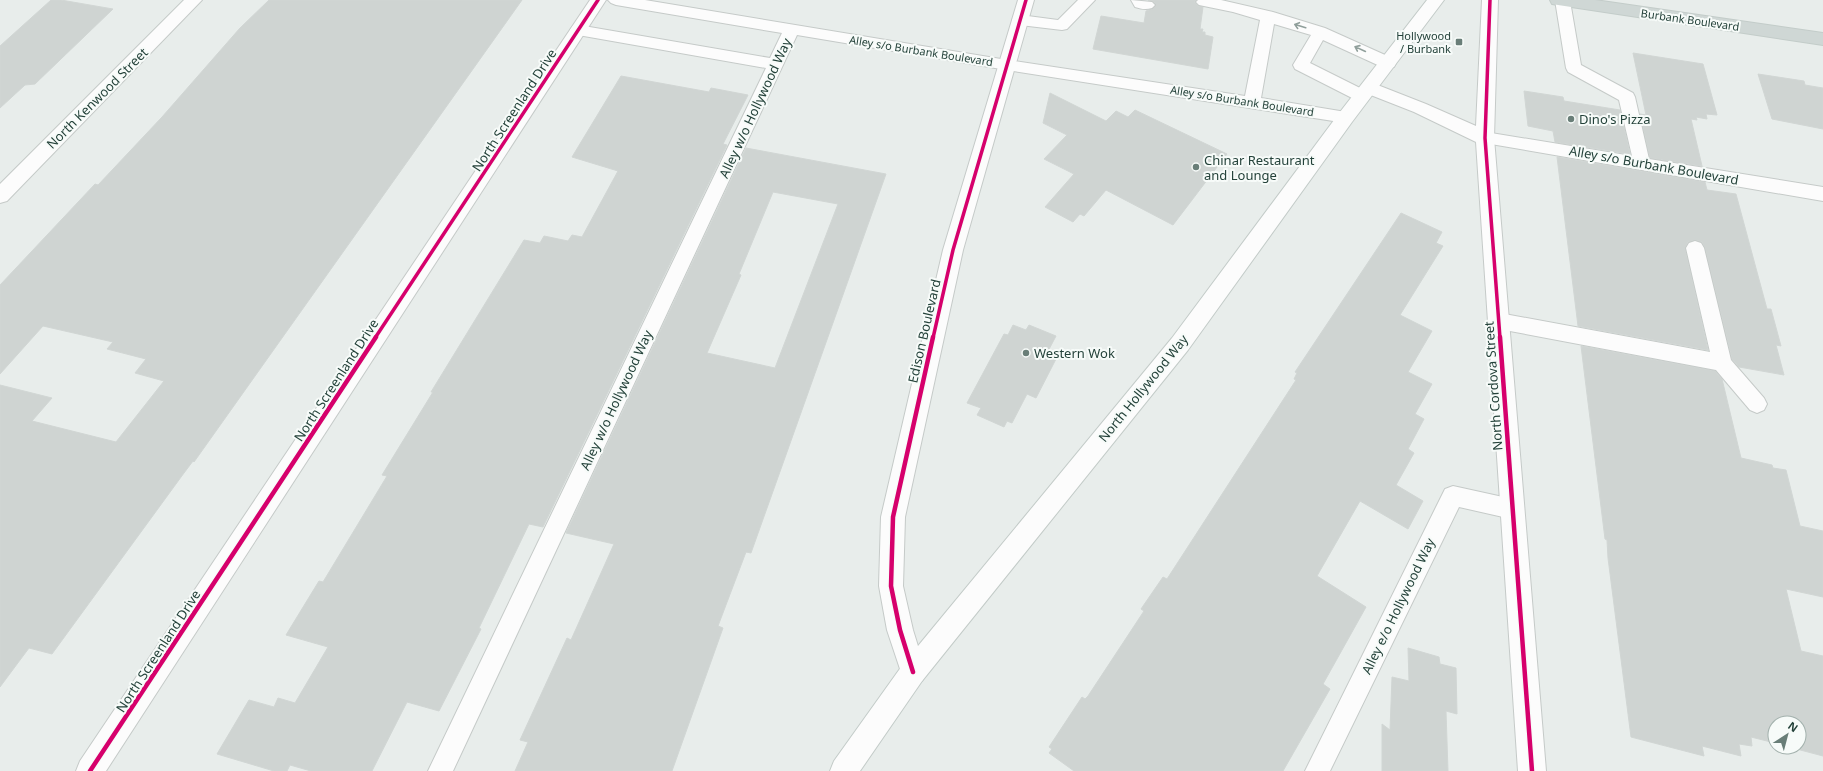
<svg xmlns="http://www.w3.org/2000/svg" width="1823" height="771" viewBox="0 0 1823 771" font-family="'Noto Sans',sans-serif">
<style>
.building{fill:#cfd4d2;stroke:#d1d6d4;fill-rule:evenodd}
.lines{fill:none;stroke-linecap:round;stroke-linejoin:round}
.lane-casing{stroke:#c5cac8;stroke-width:2}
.street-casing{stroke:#c5cac8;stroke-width:2}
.secondary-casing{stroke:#c3cbc8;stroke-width:2}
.primary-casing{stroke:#c3ccc9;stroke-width:2}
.lane{fill:#fcfcfc;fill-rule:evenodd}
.street{fill:#fcfcfc;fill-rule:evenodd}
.secondary{fill:#fcfcfc;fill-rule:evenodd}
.primary{fill:#cfd7d5;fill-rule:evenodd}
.cycleway-far1-casing{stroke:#f7fbf9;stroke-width:5.5}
.cycleway-casing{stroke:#f7fbf9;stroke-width:7}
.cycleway-far1{stroke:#d6006c;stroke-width:3.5}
.cycleway{stroke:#d6006c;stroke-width:4.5}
.oneway{stroke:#909f9b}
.poi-dot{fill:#697e78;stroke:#f7fbf9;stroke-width:1.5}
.labels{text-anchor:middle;stroke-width:4;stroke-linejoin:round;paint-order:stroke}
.far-street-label{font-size:11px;fill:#24423a;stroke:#f7fbf9}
.far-poi-label{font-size:11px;fill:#24423a;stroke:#f7fbf9;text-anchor:end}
.street-label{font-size:13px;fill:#24423a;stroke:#f7fbf9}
.poi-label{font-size:13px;fill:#24423a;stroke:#f7fbf9;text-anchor:start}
</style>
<rect width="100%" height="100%" fill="#e8edeb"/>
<!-- building -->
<path class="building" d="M51,0H61L113,9L35,84L25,85L0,108V46Z
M269,0H522L194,462L193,461L184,473L52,654L29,648L0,687V385L52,398L32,421L116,442L164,381L135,373L146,359L107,349L113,342L43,326L0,374V285L95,184L98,185L162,117L240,28Z
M1148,0H1196L1194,2L1198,6L1203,7L1200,29H1203L1202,32H1205V35L1213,37L1208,69L1093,49L1101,16L1144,23L1146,11L1152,9L1156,5L1153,1Z
M1633,53L1703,64L1717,115L1706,114L1707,119L1696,117L1697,120L1691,119L1702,166L1650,158L1640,114L1646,115Z
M1758,74L1804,81L1805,85L1823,88V129L1772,119Z
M621,76L709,92L711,88L748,95L723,144L727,145L543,527L529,524L479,628L481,629L439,711L407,702L372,771H311L290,765L287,771H274L217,754L249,700L274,707L278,698L295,703L328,647L286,635L319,581L323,582L387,476L382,475L433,392H431L524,240L540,243L544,236L568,241L572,235L582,237L618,171L572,157Z
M1524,91L1563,97L1564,101L1620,110L1630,154L1555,142L1553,131L1528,126Z
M1050,93L1106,121L1116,111L1128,117L1135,110L1227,154L1173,225L1106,190L1084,216L1080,214L1073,222L1045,207L1074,174L1044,159L1067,135L1043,123Z
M746,148L886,174L751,553L746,552L718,626L723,628L672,771H515L528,742L520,740L567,638L571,640L614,544L566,533ZM773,192L838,204L775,368L707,353L741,275L739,274Z
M1557,157L1705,182L1707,190L1736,194L1767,309H1771L1781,346L1776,345L1784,375L1739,367L1732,359L1705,248L1702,242L1695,240L1688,242L1685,248L1708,350L1578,326Z
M1401,213L1442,232L1436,243L1443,246L1400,315L1432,331L1408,372L1432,384L1415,414L1424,419L1408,449L1414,453L1396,485L1423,501L1408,529L1360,501L1317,576L1366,607L1323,684L1330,689L1283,771H1074L1049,753L1052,749L1049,747L1082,697L1085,699L1088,696L1144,611L1141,609L1163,577L1167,579L1296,380L1294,379L1297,373L1295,372Z
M1013,325L1026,330L1029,325L1056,336L1046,355L1056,359L1036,398L1027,394L1012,423L1007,421L1004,427L977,415L981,408L967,403L1004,334L1008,335Z
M1581,346L1715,371L1722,379L1741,458L1772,465L1773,468L1786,470L1800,526L1823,531V597L1786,589L1801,651L1823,656V756L1789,747H1799V723H1775V743L1751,737L1752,746L1739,744L1741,756L1702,746L1704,756L1631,737L1608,558L1607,540L1605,539Z
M1408,648L1439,657L1440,664L1456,668L1457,714L1446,711L1448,771H1382V724L1390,730L1392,677L1409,681Z"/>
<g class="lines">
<defs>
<path id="lane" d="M608,0H645L1007,60L1245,96L1260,20L1233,12L1199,5L1196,2L1198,0H1221L1273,12L1325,28L1394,59L1396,63L1394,67L1388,68L1382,67L1323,40L1310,63L1368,92L1370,96L1368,100L1362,102L1356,100L1295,69L1293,65L1311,35L1274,24L1261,98L1352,113L1354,117L1352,121L1346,123L1007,70L797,35L453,771H428L766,68L578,35L573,34L570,30L573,26L578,25L770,58L782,33L616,5L611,3Z
M1078,0H1095L1067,29L1062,30L1020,25L1015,24L1012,20L1015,16L1020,15L1058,20Z
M1131,0L1152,2L1155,5L1152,8C1146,10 1141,9 1135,7Z
M1555,0L1570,1L1581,65L1633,93L1635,97L1649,159L1823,187V201L1479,142L1477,138L1479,134L1485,132L1632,156L1619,100L1568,72L1566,68Z
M1695,241L1701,243L1704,248L1731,360L1764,398L1767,404L1764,410L1757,413L1750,410L1716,370L1499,329L1492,327L1489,321L1492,315L1499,313L1710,352L1686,248L1689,243Z
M1453,486L1512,499L1520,502L1523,509L1520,516L1512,519L1459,507L1330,771H1305L1445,489Z"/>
<path id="street" d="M184,0H202L7,201L0,203V184Z
M590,0H606L106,771H76L80,761Z
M1018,0H1034L963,250L905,517L903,586L913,630L926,672L922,681L913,685L904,681L887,630L879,586L881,517L943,250Z
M1482,0H1498L1494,138L1546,771H1518L1476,142L1414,112L1363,92L1360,88L1363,84L1369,82L1375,84L1426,104L1476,126Z"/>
<path id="secondary" d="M1427,0H1444L1352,122L1188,350L922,681L860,771H830L834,761L904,663L1172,338L1340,112Z"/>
<path id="primary" d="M1550,0H1595L1823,33V45L1558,5L1552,4Z"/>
</defs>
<!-- lane casing -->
<use href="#lane" class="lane-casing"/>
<!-- street casing -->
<use href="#street" class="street-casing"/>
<!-- secondary casing -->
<use href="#secondary" class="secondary-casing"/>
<!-- primary casing -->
<use href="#primary" class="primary-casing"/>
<!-- lane -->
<use href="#lane" class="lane"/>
<!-- street -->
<use href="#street" class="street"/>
<!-- secondary -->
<use href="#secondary" class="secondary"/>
<!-- primary -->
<use href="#primary" class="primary"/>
<defs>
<path id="cycleway-far1" d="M1490,0L1485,138L1500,338
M375,338L598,0
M933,338L953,250L1026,0"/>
<path id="cycleway" d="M1500,337L1532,771
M913,672L900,630L891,586L893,517L933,337
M90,771L376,337"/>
</defs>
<!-- cycleway-far1 casing -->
<use href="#cycleway-far1" class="cycleway-far1-casing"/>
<!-- cycleway casing -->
<use href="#cycleway" class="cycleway-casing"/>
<!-- cycleway-far1 -->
<use href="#cycleway-far1" class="cycleway-far1"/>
<!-- cycleway -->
<use href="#cycleway" class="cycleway"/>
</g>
<!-- one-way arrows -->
<defs><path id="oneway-shaft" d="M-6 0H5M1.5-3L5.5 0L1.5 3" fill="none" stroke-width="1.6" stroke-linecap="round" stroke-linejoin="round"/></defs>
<g class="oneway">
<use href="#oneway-shaft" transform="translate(1300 26) rotate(-163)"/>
<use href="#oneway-shaft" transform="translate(1360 49) rotate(-155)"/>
</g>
<!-- markers -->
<g class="poi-dot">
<rect x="1455" y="38" width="8" height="8" rx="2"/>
<circle cx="1571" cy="119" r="4"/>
<circle cx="1196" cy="167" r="4"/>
<circle cx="1026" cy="353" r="4"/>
</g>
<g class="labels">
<!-- far-street labels -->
<g class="far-street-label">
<text transform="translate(1690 20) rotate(8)" y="4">Burbank Boulevard</text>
<text transform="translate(921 51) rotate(9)" y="4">Alley s/o Burbank Boulevard</text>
<text transform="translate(1242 101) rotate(9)" y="4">Alley s/o Burbank Boulevard</text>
</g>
<!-- far-poi labels -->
<g class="far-poi-label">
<text x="1451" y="40">Hollywood<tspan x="1451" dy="13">/ Burbank</tspan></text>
</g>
<!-- street labels -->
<g class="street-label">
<text transform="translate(97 98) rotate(-45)" y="5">North Kenwood Street</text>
<text transform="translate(755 108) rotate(-65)" y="5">Alley w/o Hollywood Way</text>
<text transform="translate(514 110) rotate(-57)" y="5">North Screenland Drive</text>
<text transform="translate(1654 165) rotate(10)" y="5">Alley s/o Burbank Boulevard</text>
<text transform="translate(924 331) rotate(-77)" y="5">Edison Boulevard</text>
<text transform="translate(336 380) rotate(-57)" y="5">North Screenland Drive</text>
<text transform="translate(1493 386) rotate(-94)" y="5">North Cordova Street</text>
<text transform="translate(1143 388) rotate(-51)" y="5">North Hollywood Way</text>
<text transform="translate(616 400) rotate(-65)" y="5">Alley w/o Hollywood Way</text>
<text transform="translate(1398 606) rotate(-64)" y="5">Alley e/o Hollywood Way</text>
<text transform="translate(158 651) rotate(-57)" y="5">North Screenland Drive</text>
</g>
<!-- poi labels -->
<g class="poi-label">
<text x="1579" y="124">Dino's Pizza</text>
<text x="1204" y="165">Chinar Restaurant<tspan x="1204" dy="15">and Lounge</tspan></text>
<text x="1034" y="358">Western Wok</text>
</g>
</g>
<!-- north arrow -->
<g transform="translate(1787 735) rotate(36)"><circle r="19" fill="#f7fbf9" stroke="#a3b1ad"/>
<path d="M0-3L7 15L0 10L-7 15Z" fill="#697e78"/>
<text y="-6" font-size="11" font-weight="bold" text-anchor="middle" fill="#24423a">N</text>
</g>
</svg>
